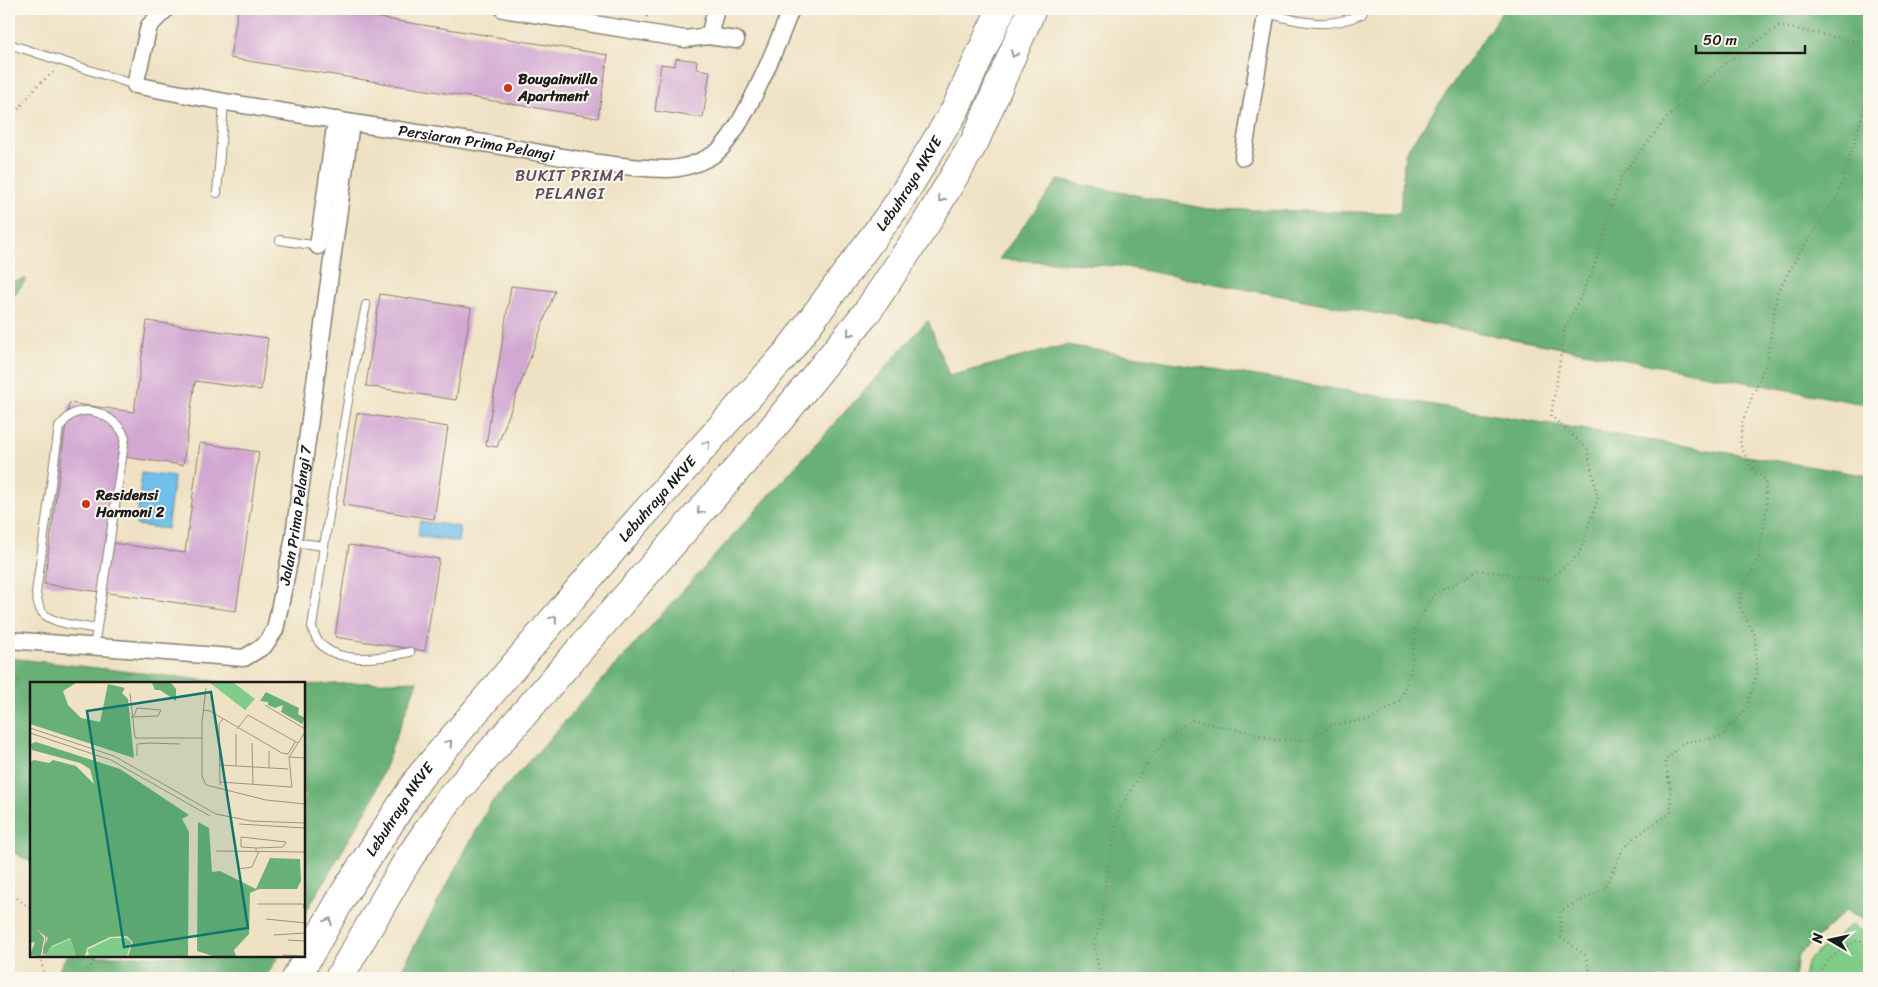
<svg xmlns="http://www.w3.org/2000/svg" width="1878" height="987" viewBox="0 0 1878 987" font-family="Sriracha,sans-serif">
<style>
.green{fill:#80cc89;stroke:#4e7452}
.forest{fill:#68b075;stroke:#426648}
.water{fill:#71c0ec;stroke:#466e84}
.building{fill:#d2a7d2}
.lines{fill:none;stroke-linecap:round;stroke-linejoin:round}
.service-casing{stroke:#867f70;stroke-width:10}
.minor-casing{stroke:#867f70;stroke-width:19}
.motorway-casing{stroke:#867f70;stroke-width:30}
.path{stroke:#867f70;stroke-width:2.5;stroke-dasharray:1 4;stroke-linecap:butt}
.service{stroke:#fff;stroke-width:8}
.minor{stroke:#fff;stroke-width:16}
.motorway{stroke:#fff;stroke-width:28}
.oneway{stroke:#999}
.poi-dot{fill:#c8321e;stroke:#fbf7ec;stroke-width:2}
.labels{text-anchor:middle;stroke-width:4;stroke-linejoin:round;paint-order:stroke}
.poi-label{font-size:15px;font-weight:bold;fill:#1c1c1c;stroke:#fbf7ec;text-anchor:start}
.street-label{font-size:15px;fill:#1c1c1c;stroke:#fbf7ec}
.neighbourhood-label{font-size:16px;letter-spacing:1px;fill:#5c4d5c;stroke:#fbf7ec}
.inset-road{fill:none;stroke:#9b9381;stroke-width:1}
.view{fill:#0f766e;fill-opacity:0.15;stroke:#0f766e;stroke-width:2.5}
.inset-edge{fill:none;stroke:#1c1c1c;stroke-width:2.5}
</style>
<rect width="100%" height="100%" fill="#fbf7ec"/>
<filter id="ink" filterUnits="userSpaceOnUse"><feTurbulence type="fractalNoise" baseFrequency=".02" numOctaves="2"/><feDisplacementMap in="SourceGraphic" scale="10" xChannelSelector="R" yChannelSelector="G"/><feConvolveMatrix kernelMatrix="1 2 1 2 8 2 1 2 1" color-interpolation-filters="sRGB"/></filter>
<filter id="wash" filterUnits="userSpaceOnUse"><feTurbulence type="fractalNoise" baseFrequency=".0096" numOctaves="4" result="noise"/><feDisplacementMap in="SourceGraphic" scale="20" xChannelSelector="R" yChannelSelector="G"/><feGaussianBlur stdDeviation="1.12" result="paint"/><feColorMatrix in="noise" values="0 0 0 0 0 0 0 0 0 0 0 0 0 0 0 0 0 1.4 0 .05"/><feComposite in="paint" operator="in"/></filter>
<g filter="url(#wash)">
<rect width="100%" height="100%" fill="#efe2c4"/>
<!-- green -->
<path class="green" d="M1851,925L1869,935V978H1804L1807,961Z"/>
<!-- forest -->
<path class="forest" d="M1504,9H1869V405L1120,266L999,259L1058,180L1208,209L1400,213L1405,153Z
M27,279L9,301V282Z
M928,320L949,376L1066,345L1869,476V923L1847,910L1798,955L1795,978H397L491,803Z
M9,658L229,683H31V862L9,850Z
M417,681L372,801L304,915V685Z
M66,956H279L265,978H55Z"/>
<!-- water -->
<path class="water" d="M142,473L174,477L167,529L136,525Z
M420,521L460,527L458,542L418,536Z"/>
<g id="blocks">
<!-- building -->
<path class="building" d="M238,9H324L608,55L598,118L230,58Z
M676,58L697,61L696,69L710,71L703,118L655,111L661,64L675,66Z
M511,286L555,291L497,447L486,445Z
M380,294L471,308L456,400L366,386Z
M147,321L268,338L261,390L195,381L183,465L124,457L112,543L185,553L200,443L259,452L236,611L44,584L69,403L134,412Z
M357,413L448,427L434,519L343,505Z
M349,545L439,559L425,651L335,637Z"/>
</g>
</g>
<g filter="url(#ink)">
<use href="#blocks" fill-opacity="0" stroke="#867f70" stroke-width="1"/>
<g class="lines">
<defs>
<path id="service" d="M1266,13C1302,22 1326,30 1362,14
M9,44L135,85
M217,193L224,103
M280,240L318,246
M293,542L324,546L312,627C321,668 379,659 410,652
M324,546L354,364L366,305
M94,648L125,437C118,420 92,404 73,414C68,416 63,423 59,427L36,593C37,598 38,604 40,609C48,625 81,625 96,629"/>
<g id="minor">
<path id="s1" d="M166,9L149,26L135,85C250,108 366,125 483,143C542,152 606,168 667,169C683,169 699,163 713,155C740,139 779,40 791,9"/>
<path d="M503,9L685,39L709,36L736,40"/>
<path d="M709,36L716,9"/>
<path d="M1243,157L1267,9"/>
<path d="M318,246L336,120"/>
<path id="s2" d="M9,640L244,658L264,646L275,630L293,542L351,123"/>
</g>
<g id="motorway">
<path id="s3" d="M296,978L345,892L419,778L626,534L787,353L897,205L955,110L1001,9"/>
<path d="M339,978L409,858L447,802L767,435L867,312L924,227L975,141L1032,9"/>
</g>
</defs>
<!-- service casing -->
<use href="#service" class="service-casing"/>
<!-- minor casing -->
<use href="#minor" class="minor-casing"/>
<!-- motorway casing -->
<use href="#motorway" class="motorway-casing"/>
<!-- path -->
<path class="path" d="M647,17L649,9
M9,121L38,85L55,71
M9,678L31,685
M9,892L31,909
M41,956L44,978
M81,978L91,966L95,956
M709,978L734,969L770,978
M1097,978L1100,975L1094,944L1103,914L1105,883L1119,810L1149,760L1167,738L1191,720L1250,732L1275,740H1309L1332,725L1373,719L1401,700L1412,665L1415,628L1433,595L1479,570L1548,580L1579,554L1598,499L1587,448L1551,416L1565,329L1592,273L1621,176L1666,119L1726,63L1779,26L1859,42L1868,96L1838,195L1798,255L1777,293L1767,361L1743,420L1740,444L1750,466L1765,480L1767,507L1759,556L1742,589L1739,606L1755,635L1757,674L1746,709L1720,737L1684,742L1665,761L1670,786L1671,812L1639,834L1623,849L1605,888L1560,911L1561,937L1585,955L1592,978
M1816,978C1826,960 1841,947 1860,940L1869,949"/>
<!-- service -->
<use href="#service" class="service"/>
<!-- minor -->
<use href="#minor" class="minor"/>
<!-- motorway -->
<use href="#motorway" class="motorway"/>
</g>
<!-- one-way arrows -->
<defs><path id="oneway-chevron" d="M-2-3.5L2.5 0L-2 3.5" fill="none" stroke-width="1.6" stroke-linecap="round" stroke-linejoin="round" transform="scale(1.25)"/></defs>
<g class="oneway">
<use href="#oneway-chevron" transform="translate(1014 54) rotate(113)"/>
<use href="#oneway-chevron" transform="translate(941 199) rotate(120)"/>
<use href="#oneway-chevron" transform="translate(850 333) rotate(129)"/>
<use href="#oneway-chevron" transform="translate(707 444) rotate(-48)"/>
<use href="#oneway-chevron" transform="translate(700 511) rotate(132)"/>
<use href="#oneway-chevron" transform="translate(554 619) rotate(-50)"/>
<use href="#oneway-chevron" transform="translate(449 743) rotate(-50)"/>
<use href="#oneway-chevron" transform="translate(329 921) rotate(-61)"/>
</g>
</g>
<!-- markers -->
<g class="poi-dot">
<circle cx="508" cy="88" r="5"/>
<circle cx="86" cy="504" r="5"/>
</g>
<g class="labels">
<!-- poi labels -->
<g class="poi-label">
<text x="518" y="84">Bougainvilla<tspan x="518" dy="17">Apartment</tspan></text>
<text x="96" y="500">Residensi<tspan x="96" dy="17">Harmoni 2</tspan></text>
</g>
<!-- street labels -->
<g class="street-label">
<text dy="5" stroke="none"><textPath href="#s1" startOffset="431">Persiaran Prima Pelangi</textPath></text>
<text dy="5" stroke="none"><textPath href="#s3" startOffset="1006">Lebuhraya NKVE</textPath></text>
<text dy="5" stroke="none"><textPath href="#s3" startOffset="602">Lebuhraya NKVE</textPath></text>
<text dy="5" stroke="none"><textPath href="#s2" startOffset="395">Jalan Prima Pelangi 7</textPath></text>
<text dy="5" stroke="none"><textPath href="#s3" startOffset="198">Lebuhraya NKVE</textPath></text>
</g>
<!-- neighbourhood labels -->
<g class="neighbourhood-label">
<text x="570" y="181">BUKIT PRIMA<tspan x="570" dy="18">PELANGI</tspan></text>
</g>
</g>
<!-- overview -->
<g transform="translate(30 682)">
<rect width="275" height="275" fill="#efe2c4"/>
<path d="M180,1H204L225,17L215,28ZM81,256H96L101,260L97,274H57L59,272L57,268ZM40,257L46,274H15L22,265Z" fill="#80cc89"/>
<path d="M0,1H46L33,9L38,23L51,36L70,40L78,2L95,6L92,11L98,17L104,76L0,42ZM122,1H141L146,7V19L130,8H125ZM236,10L269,26L268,32L275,36L272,42L251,30L253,23L245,26L238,23V20L230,19ZM6,60L90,87L159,133L152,137L159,150L158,274H98L103,260L97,254L80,255L57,266L55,274H46L40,256L22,264L15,274L13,266L18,256L7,247L14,256L11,274L0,273L5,260L0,261V80L4,78L19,81L23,78L46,84L64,102L60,87L50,81L2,68L0,62ZM168,140L179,146L182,190L190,189L226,207L240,176L270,177L271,199L267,207H229L220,211L219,252L204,268L206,274H183L167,269Z" fill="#68b075"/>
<path class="inset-road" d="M176,6L172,40V94L176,103L236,118L275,122M100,11L105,56H172M235,23L275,47M173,28L180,29L252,71L258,72L265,60M101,35L128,34L131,28L107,26L104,34M0,46L84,74L186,132L221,139L275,141M207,47L218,33L268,61M0,51L81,78L180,134M206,52V84M119,61L150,62M222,61L223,102M239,69V86M107,74V62L119,61M259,75L275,76M190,83L258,87M190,100L261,105M190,103L189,42L193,37M262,106L259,75L275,50M209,142L275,146M226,166L253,165L256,160L211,155V165L226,166V169M186,169L275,170M208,187L222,185L229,169M227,222H273L275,230M236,237L275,241M9,249L16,254L13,274M244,253L275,251M258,258L275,259M253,273L275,274"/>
<path class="view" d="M181,10L218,246L94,265L57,29Z"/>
<rect width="275" height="275" class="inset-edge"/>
</g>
<!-- margin -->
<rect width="1878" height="987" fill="none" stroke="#fbf7ec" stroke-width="30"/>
<!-- north arrow -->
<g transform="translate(1830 940) rotate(279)" stroke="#fbf7ec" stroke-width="4" paint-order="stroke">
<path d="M0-4L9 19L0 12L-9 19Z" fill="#1c1c1c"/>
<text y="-8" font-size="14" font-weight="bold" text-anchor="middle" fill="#1c1c1c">N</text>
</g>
<!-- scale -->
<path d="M1696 45v8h109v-8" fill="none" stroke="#1c1c1c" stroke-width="2.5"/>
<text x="1703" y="45" font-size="15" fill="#1c1c1c" stroke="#fbf7ec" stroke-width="4" paint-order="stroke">50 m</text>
</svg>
